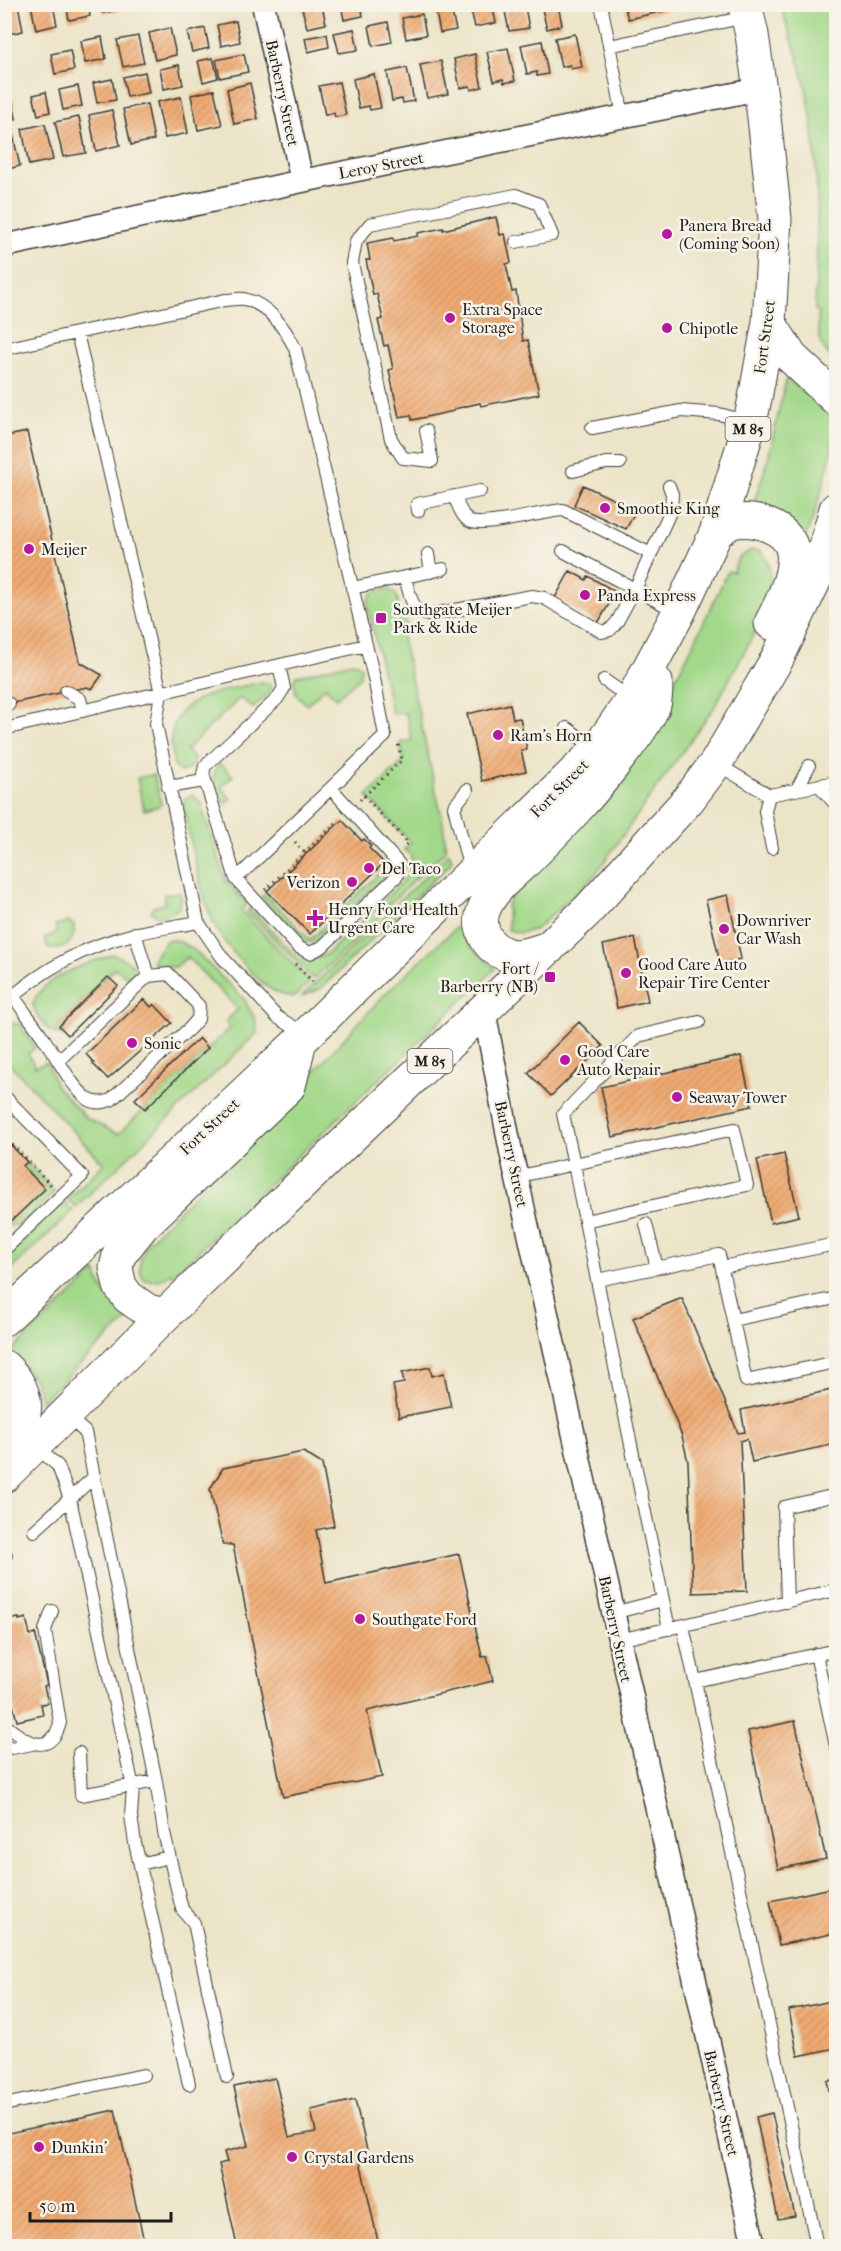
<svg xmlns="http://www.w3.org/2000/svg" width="841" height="2251" viewBox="0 0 841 2251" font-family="'IM FELL French Canon',serif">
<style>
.green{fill:#a2d889;stroke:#5f7a52;stroke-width:1.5}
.building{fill:url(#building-hatch)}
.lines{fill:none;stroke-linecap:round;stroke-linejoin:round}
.lane-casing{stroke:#3b3a36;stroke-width:14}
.street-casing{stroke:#3b3a36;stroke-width:25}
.primary-casing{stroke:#3b3a36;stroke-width:35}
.path{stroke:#3b3a36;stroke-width:3;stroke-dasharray:1.5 4.5;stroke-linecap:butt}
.lane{stroke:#fff;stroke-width:12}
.street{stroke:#fff;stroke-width:22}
.primary{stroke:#fff;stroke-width:33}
.poi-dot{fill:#b5179e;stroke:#f7f3e8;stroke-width:2}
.labels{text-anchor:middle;stroke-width:5;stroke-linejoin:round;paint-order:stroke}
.shield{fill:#f7f3e8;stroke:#5e5c59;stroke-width:1.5}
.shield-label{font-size:15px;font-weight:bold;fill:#1c1c1c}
.street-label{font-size:16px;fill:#1c1c1c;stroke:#f7f3e8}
.poi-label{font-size:16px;fill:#1c1c1c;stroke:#f7f3e8;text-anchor:start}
</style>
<defs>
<pattern id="building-hatch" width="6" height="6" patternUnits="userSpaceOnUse" patternTransform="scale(1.5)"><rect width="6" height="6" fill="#efaa72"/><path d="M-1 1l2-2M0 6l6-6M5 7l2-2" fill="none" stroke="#cc9262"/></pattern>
</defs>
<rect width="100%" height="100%" fill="#f7f3e8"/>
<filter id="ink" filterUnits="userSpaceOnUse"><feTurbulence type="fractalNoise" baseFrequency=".0167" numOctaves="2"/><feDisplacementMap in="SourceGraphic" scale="12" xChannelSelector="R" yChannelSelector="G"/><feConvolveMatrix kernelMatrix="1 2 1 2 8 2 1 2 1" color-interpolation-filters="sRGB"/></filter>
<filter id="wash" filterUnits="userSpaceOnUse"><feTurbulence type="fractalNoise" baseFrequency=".008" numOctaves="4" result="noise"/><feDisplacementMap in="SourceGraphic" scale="24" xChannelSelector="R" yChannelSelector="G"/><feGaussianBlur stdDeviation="1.35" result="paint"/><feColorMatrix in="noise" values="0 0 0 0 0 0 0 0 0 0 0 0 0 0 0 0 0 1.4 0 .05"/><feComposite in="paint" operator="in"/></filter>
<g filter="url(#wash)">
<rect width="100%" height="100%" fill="#ece4c7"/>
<!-- green -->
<path class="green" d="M780,5H831L836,28V357L833,358C817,347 818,329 818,311L815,310C818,236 821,161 806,88C800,60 789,32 780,5Z
M786,380H788L836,418C836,441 816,519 804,538L753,505L767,463Z
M751,550L761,551C774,567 770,583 766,602L770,604L715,706L594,876L536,929L520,933L508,930L507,906L512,895L642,742L691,649L728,571L733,572L738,558Z
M383,589C401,590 396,601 401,613C404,620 407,624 409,632L401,633L443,823L446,850L389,904L373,925L313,979L247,911L250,908L299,959L311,960L327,954L403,881L410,870L411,856L404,849L411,843L367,796L404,761L400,743L412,740L406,713L392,714L367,603L372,593Z
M352,662L357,663L361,667L360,677L336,698L325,687L307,705L296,694L294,682L297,676Z
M262,682L271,684L270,692L253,708L240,698L186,750L194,759V764L187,770L181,772L175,768C156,697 211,694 262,682Z
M219,765H222L233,776L221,787L231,799L226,803L221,801C216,787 208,777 219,765Z
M152,775L154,776L161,804L159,806L144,810L137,778Z
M193,795L200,802L226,881L247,904L241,910L310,982L294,997C273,995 263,984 248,969C238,958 226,946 219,933C200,900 191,841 183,803L184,799Z
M449,853L452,858L450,864L320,989L301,997L355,945L380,924L389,911Z
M387,866L384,877L313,943L303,941L261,897L265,894L310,940Z
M178,892L180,893C185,910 173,913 159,916L151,912L153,907L165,904L164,895Z
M68,922L74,925C76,942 63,952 48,948L44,938L57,933L55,925Z
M461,923L470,946L495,969L173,1275L170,1273C162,1281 156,1281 144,1280C136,1266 141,1257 147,1243L297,1090L387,992Z
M167,940H176L192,948L244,999L255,1019L257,1033L76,1207L67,1199L104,1164L5,1059V1023L20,1024L34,1046V1049L28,1053L35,1067L47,1062L56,1086L86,1118L118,1134L230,1028L226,1021L238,1009L187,957L176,967L154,965L153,959Z
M113,954L133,964L134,973L129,978L115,968L56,1028L65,1032L66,1035C51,1038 37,1019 33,1005C40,977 89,963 113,954Z
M27,1162L55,1192L19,1225L6,1226L45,1189L23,1166Z
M64,1202L73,1211L5,1275V1258Z
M96,1271C102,1293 112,1305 130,1317L41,1401C36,1377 28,1369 8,1355Z"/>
<g id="blocks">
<!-- building -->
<path class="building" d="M4,4H18L23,31L4,35Z
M66,4H88L90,16L69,20Z
M101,4H123L124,9L103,13Z
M341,4H361L363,16L344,20Z
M478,4H492L496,23L475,27L470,6Z
M624,4H687V6L628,19Z
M31,5H53L57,25L36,30Z
M322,5L326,24L307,28L302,8Z
M558,5L562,25L547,29L542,9Z
M525,7L529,28L509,31L505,11Z
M451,9L456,30L440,33L436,12Z
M422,14L426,35L406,39L402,18Z
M236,21L240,42L221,46L217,25Z
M388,22L392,42L373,46L369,26Z
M170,28L176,55L155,60L149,33Z
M205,28L209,48L192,52L187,32Z
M354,29L358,50L339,53L334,33Z
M327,34L329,47L308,52L305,38Z
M575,34L582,67L571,69L570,65L561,67L555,38Z
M138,36L144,63L123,67L117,40Z
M102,37L106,59L85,63L81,41Z
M542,41L548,74L537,76V72L527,74L521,45Z
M508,48L515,81L504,83L503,79L494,81L487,52Z
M70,50L74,70L55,74L51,54Z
M244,54L248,72L220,78L216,60Z
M475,54L482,87L471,90L470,86L460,88L454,59Z
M213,58L218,78L203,82L198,61Z
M441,61L448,94L427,98L420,65Z
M179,65L183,85L164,89L160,69Z
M407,68L414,101L403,103L402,99L392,101L387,72Z
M145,72L149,93L127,97L123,77Z
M374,74L381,108L370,110L369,106L359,108L353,79Z
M112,79L116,100L97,103L93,83Z
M339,82L346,115L335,117L334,113L325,115L319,86Z
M250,83L258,119L234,124L227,89Z
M78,86L82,106L63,110L59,90Z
M214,90L222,125L198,130L191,95Z
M46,92L50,112L38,115L33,95Z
M181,97L188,133L165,138L157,102Z
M12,98L16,119L4,121V100Z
M147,104L154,140L131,145L123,109Z
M112,110L120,145L96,151L89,115Z
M79,117L86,153L63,157L55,122Z
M45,124L53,160L29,165L22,129Z
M12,131L20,166L4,170V133Z
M496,217L500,235L505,234L511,263L506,264L512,292L516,291L523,341L528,340L539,394L481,406L480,403L454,409V411L412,420L411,415L399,417L389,370L393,369L388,345L384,346L378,320L383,319L377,294L373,295L366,260H370L367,243L393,238L394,241L418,236V233L443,228V230Z
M4,427L8,436L27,432L80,662L102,675L92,689L87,687L4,705Z
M583,485L636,510L626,529L574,505Z
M570,571L586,580L588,576L616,592L598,623L555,598Z
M510,704L513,719L520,718L527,750L521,751L526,771L482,781L467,714Z
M342,820L362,841L364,839L371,846L369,848L384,863L310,934L267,891Z
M728,895L741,959L720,963L706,900Z
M635,938L648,1001L617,1008L603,945Z
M108,977L118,986L68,1035L59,1026Z
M144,999L151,1007L154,1004L172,1023L108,1079L93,1064L94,1063L86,1054Z
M579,1022L603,1046L551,1096L528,1073Z
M199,1038L208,1048L145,1109L135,1099Z
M741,1056L752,1106L612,1137L601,1087Z
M4,1145L7,1148L11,1145L27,1162L23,1166L45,1189L6,1226Z
M784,1154L799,1216L771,1223L757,1160Z
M682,1298L738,1433L745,1432L741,1410L836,1389V1444L752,1462L747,1439L740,1441L747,1591L693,1593L688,1462L682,1436L633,1318Z
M430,1367L432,1376L444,1373L451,1407L399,1417L393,1385L404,1383L402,1373Z
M303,1452L322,1464L334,1526L316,1530L326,1583L459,1554L482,1657L487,1656L493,1681L367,1711L382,1777L283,1797L233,1545H223L210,1489L223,1468Z
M19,1618V1620L26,1618L30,1635L35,1633L47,1685L44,1686L48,1703L41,1704L43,1715L17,1721L4,1670V1621Z
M795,1721L826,1859L778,1869L748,1731Z
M836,1887V1933L779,1945L770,1901Z
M836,2000V2048L798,2056L789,2010Z
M275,2078L289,2137L316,2132L311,2110L355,2100L367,2150L358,2152L379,2246H237L219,2164L227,2162L224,2152L248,2146L234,2087Z
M836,2079V2121L827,2081Z
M115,2110L145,2246H4V2134Z
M772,2113L795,2216L778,2219L756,2117Z"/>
</g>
</g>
<g filter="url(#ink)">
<use href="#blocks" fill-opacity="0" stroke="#3b3a36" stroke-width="1.5"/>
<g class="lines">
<defs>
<path id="lane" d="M601,4L623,116
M609,46L746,17
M77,333L161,693L156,724L198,922L222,957L277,1017L305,1034
M4,349L225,300C231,300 238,298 244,299C269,305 284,327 295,348L374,678L385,736L236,879
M592,428L681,411L719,414L749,422
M426,431L432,461L403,458L391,439L352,263L356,241L370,224L516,195L539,204L552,235L516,242
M573,471L606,463H620
M454,496C458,504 461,516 469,521C482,529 544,511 563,510L651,554
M418,511L417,504L480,491
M563,551L678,612
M428,554L431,572
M405,577C410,593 410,610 428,615L532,596L544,598L602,632L610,630L617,622L635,589L671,510L672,494L669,486
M352,588L443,569
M279,665L284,688L277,699L205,766L203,774L236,879L298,947L310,953L322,947L397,876L399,864L331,788
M604,680L631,699
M66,691L80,699L83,711
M4,708L9,704
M567,728L596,749
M4,729L366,645
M717,764L769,795L836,782
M819,785L836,805
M168,787L204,781
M797,789L809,766
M467,790L454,807L470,870
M769,795L765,811L772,848
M135,933L148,976
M13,996C24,1012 36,1026 46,1042C59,1060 70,1085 88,1099C95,1104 103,1103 111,1100L190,1028L198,1019L199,1006L169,974L148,976L58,1061
M4,1004C41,970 86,946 134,934C155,929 177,926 198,922
M4,1096L82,1176L4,1250
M516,1177L574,1164L585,1221L747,1185L734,1129L574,1164L563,1114L638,1036L699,1022
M585,1221L597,1280
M646,1224L657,1268
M722,1267L836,1244
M733,1320L836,1298
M66,1415L85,1432L156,1781L164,1832L173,1872L182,1909L194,1923L227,2077
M36,1447L58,1466L70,1499L133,1787L131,1816L135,1843L189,2084
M34,1531L94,1477
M4,1556L6,1555
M787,1602L784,1507L836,1495
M613,1613L663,1600
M683,1626L695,1681
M669,1629L597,1280L719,1255L746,1381L836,1362
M619,1640L836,1590
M816,1654L836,1746
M4,1724C24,1741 50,1759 60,1723L45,1630L52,1611
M4,1745L12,1748L32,1744
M79,1753L81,1795L156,1781
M140,1864L169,1857
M4,2105L143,2075
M817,2246L695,1681L836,1650"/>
<path id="street" d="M263,4L302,181
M4,246L302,181L759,89
M484,1010L511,1152L754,2246"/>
<path id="primary" d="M769,322L791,357L836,399
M716,533C721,529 726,524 732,522C754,517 789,527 793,552C796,575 781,604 771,623
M549,948C537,951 521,958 509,955C488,950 476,928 484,909C491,890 512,874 526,861C560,827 593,793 621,755C634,739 646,723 654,705C656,698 656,689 656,682
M165,1315L148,1311L128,1297L120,1286L116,1268L119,1255L143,1225L289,1086L300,1041
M4,1319L300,1041L580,767L597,750L632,700L679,612L716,533L750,423L756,393L769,322L775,219L764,117L752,35L745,4
M4,1367C20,1381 33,1406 18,1426C15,1430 9,1435 4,1439
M4,1476L165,1315L588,910L688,800L716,763L777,659L817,575L836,509"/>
</defs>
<!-- lane casing -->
<use href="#lane" class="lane-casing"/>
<!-- street casing -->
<use href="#street" class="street-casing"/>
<!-- primary casing -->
<use href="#primary" class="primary-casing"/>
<!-- path -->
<path class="path" d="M364,796L408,843L404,847
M360,800L402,760L398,744
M295,842L304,852
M265,890L339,820
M295,964L313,982
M4,1136L51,1185"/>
<!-- lane -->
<use href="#lane" class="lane"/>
<!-- street -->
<use href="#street" class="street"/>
<!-- primary -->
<use href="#primary" class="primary"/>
</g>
</g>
<!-- markers -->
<g class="poi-dot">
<circle cx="667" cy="234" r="6"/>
<circle cx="450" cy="318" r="6"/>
<circle cx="667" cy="328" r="6"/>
<circle cx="605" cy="508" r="6"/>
<circle cx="29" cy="549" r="6"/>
<circle cx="585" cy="595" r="6"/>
<rect x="375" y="612" width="12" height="12" rx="3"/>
<circle cx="498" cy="735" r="6"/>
<circle cx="369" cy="868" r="6"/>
<circle cx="352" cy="882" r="6"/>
<path d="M312 909h6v6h6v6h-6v6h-6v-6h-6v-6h6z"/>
<circle cx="724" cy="929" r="6"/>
<circle cx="626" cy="973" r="6"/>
<rect x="544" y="971" width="12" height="12" rx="3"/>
<circle cx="132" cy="1043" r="6"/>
<circle cx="565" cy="1060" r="6"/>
<circle cx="677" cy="1097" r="6"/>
<circle cx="360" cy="1619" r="6"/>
<circle cx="39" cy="2147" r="6"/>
<circle cx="292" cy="2157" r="6"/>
</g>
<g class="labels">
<!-- shield labels -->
<g class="shield">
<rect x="725.5" y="417" width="45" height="24" rx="4.5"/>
<rect x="407.5" y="1049" width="45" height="24" rx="4.5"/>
</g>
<g class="shield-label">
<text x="748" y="434">M 85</text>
<text x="430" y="1066">M 85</text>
</g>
<!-- street labels -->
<g class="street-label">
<text transform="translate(283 93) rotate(78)" y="6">Barberry Street</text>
<text transform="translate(381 165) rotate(-11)" y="6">Leroy Street</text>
<text transform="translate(764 337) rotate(-82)" y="6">Fort Street</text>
<text transform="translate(559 788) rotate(-45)" y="6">Fort Street</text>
<text transform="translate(209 1126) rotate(-43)" y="6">Fort Street</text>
<text transform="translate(512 1154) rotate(78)" y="6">Barberry Street</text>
<text transform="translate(616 1629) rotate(78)" y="6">Barberry Street</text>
<text transform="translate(722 2103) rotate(77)" y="6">Barberry Street</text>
</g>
<!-- poi labels -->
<g class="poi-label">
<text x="679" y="231">Panera Bread<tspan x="679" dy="18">(Coming Soon)</tspan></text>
<text x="462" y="315">Extra Space<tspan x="462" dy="18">Storage</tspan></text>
<text x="679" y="334">Chipotle</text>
<text x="617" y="514">Smoothie King</text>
<text x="41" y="555">Meijer</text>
<text x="597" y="601">Panda Express</text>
<text x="393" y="615">Southgate Meijer<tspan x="393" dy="18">Park &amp; Ride</tspan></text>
<text x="510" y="741">Ram's Horn</text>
<text x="381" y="874">Del Taco</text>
<text x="340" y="888" text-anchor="end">Verizon</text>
<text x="328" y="915">Henry Ford Health<tspan x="328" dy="18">Urgent Care</tspan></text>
<text x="736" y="926">Downriver<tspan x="736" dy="18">Car Wash</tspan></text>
<text x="638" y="970">Good Care Auto<tspan x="638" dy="18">Repair Tire Center</tspan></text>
<text x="538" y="974" text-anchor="end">Fort /<tspan x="538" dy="18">Barberry (NB)</tspan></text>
<text x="144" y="1049">Sonic</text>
<text x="577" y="1057">Good Care<tspan x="577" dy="18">Auto Repair</tspan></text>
<text x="689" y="1103">Seaway Tower</text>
<text x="372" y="1625">Southgate Ford</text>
<text x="51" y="2153">Dunkin'</text>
<text x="304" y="2163">Crystal Gardens</text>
</g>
</g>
<!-- margin -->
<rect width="841" height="2251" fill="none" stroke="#f7f3e8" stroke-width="24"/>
<!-- scale -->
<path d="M30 2212v9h141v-9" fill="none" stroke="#1c1c1c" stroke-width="3"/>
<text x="39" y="2212" font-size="18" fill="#1c1c1c" stroke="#f7f3e8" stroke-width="4.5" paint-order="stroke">50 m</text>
</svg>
